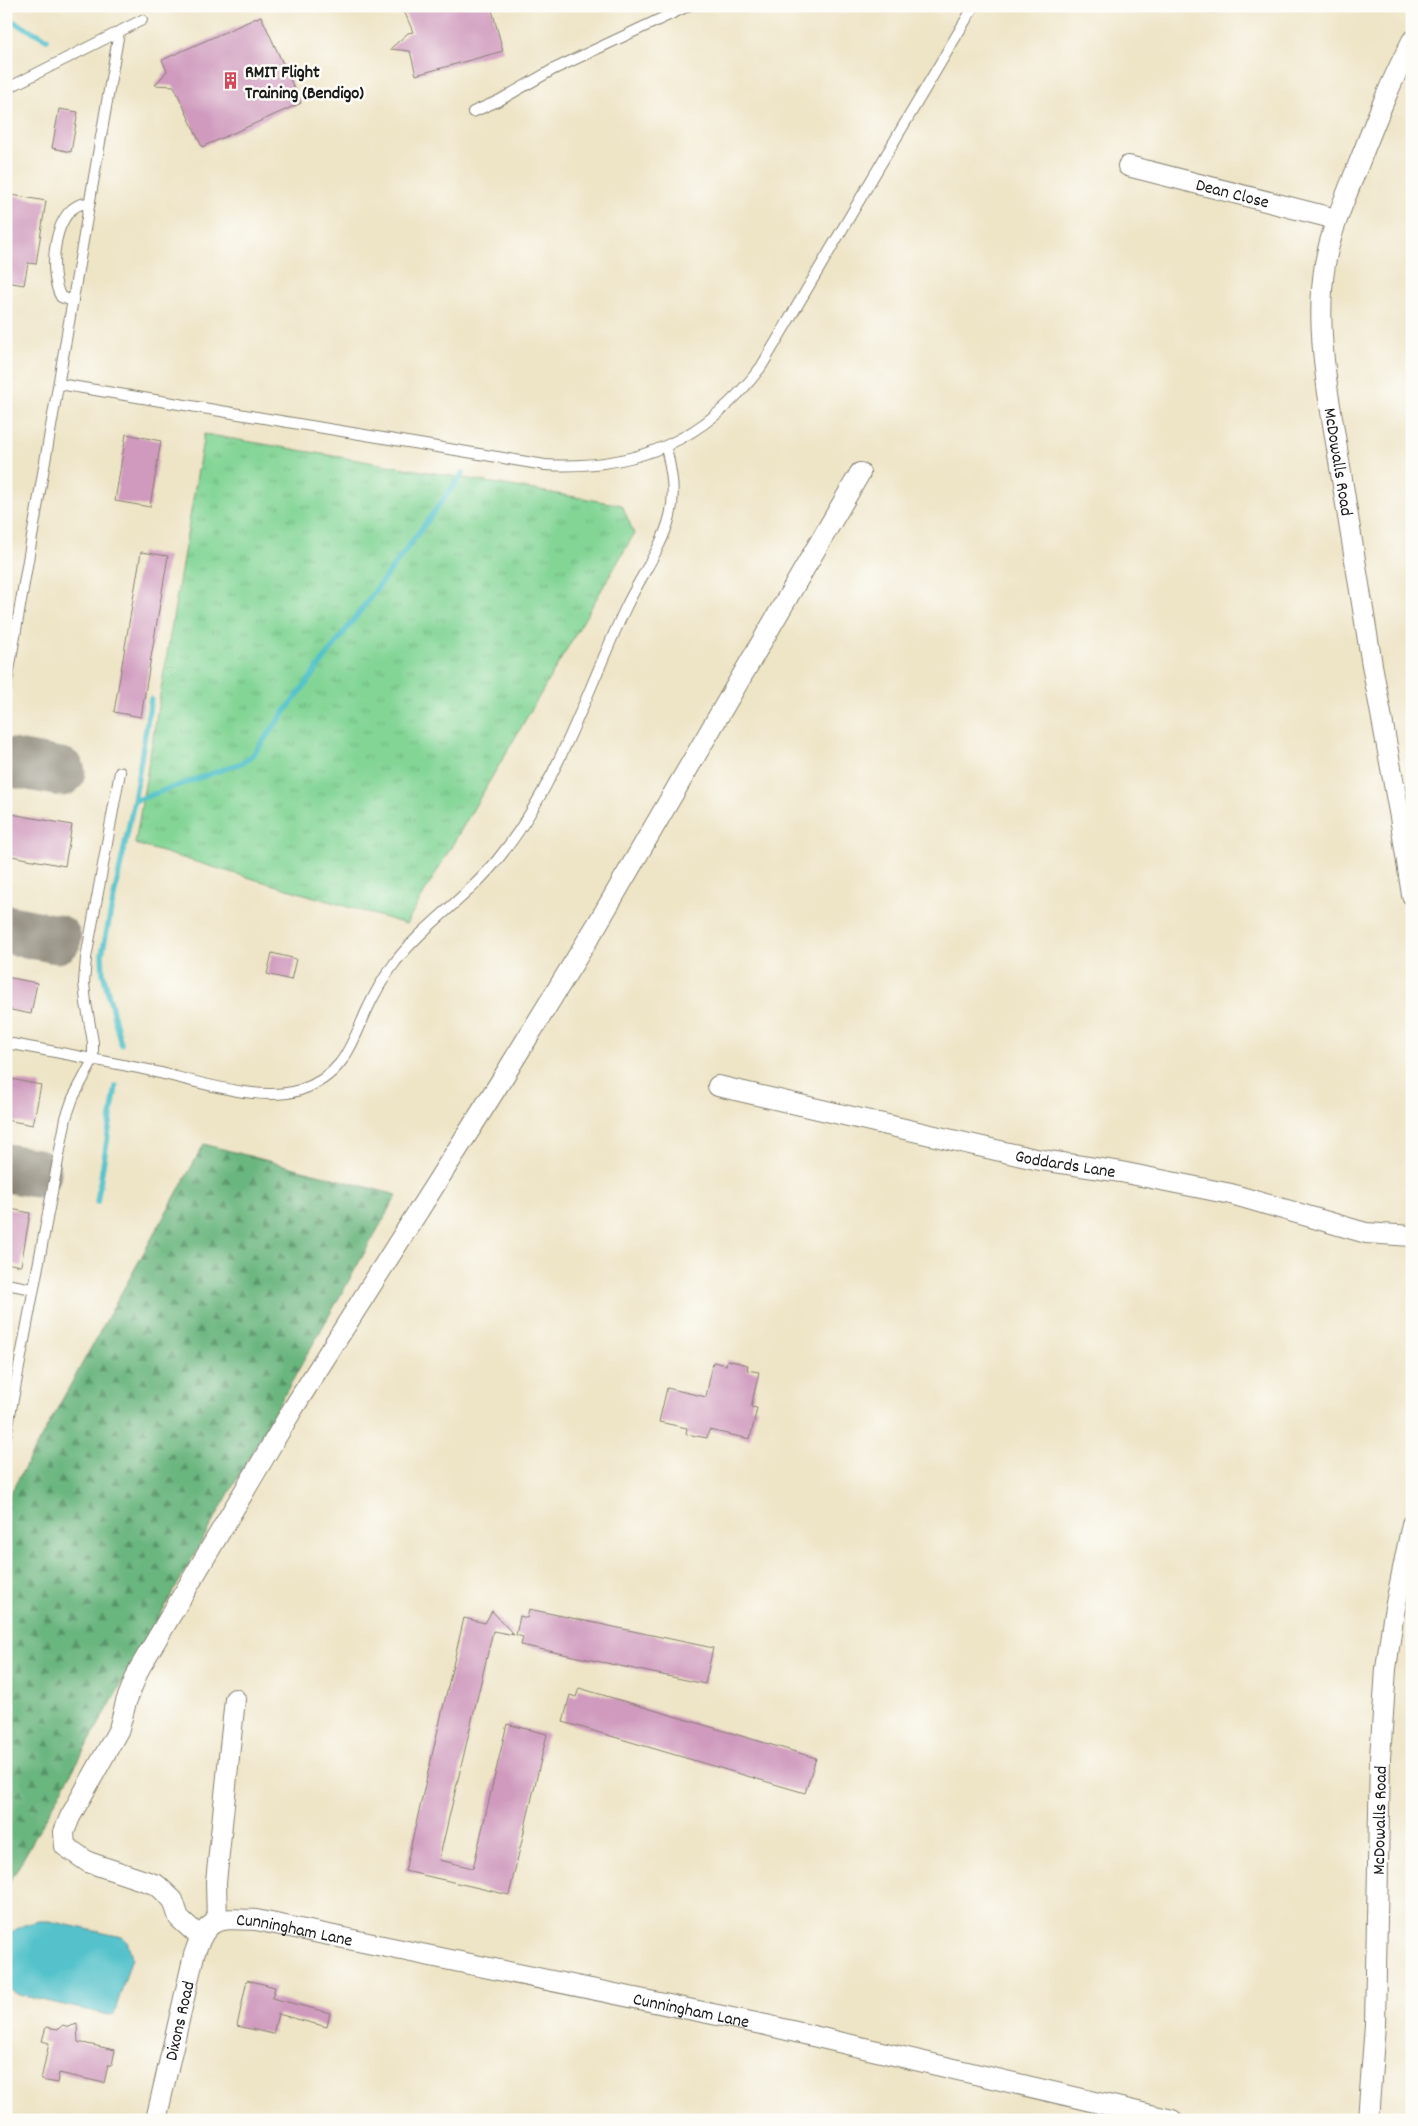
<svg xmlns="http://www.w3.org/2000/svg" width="1418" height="2126" viewBox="0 0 1418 2126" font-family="Dekko,sans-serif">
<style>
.grass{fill:url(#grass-tufts);stroke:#507859}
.forest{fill:url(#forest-firs);stroke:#43694e}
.water{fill:#55c2cb;stroke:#386f74}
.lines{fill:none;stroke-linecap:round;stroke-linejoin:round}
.stream{stroke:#55c2cb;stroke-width:5.5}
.taxiway{stroke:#858071;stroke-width:49}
.building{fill:#cf9abd}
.lane-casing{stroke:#858071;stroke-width:12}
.street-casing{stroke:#858071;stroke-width:22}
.lane{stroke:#fff;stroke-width:10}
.street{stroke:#fff;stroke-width:20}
.labels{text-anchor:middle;stroke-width:5;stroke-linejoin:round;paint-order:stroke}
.poi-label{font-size:18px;font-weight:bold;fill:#1c1c1c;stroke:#fdfcf7;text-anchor:start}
.street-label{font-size:18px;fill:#1c1c1c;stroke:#fdfcf7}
</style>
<defs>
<pattern id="grass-tufts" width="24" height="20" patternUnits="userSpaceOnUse" patternTransform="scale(1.25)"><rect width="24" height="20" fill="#83d596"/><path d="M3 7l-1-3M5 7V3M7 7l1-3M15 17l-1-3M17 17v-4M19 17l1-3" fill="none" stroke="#71b681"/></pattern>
<pattern id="forest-firs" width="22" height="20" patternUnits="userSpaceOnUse" patternTransform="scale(1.25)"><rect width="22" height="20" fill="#6ab67f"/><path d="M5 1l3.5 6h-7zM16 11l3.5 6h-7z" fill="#569367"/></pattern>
</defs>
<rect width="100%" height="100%" fill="#fdfcf7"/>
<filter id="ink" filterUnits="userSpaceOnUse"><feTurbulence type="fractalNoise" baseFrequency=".02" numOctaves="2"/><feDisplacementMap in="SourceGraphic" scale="10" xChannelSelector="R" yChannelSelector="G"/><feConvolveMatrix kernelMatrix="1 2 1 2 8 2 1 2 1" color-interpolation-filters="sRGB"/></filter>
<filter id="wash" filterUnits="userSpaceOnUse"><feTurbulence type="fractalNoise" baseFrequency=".0096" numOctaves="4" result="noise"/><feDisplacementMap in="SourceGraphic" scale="20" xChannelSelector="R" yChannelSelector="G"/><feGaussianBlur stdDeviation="1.12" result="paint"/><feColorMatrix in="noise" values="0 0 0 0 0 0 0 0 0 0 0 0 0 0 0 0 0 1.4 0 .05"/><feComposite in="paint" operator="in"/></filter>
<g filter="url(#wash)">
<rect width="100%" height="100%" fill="#eee4c6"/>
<!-- grass -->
<path class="grass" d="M204,434L622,505L634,534L406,924L135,844Z"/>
<!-- forest -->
<path class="forest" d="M204,1144L397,1195L6,1889V1501Z"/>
<!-- water -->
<path class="water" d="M39,1921H49L122,1937L127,1941L132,1957L114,2014L109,2015L19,1995L6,1988C6,1976 3,1943 11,1934C17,1926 30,1923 39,1921Z"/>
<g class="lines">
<!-- stream -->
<path class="stream" d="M6,18L47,39
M134,801L244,762L252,756L463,473
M121,1044L103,973L102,954L134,801L151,699
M97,1202L116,1086"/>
<!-- taxiway -->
<path class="taxiway" d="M6,762L61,772
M6,929L57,939
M6,1168L37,1173"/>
</g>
<g id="blocks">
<!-- building -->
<path class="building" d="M402,6H491L503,51L416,75L410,51L390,49L408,33L413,32Z
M261,16L301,103L202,147L174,86L155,85L167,71L162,60Z
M59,109L78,112L71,152L52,148Z
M6,194L46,201L36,264L28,263L24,285L6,282Z
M126,434L161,441L150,507L115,501Z
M141,552L168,556L141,717L114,712Z
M6,813L72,825L65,866L6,855Z
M272,953L296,959L291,980L267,974Z
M6,977L37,983L31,1014L6,1009Z
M6,1078L41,1085L33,1125L6,1120Z
M6,1208L30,1213L21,1266L6,1263Z
M727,1360L748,1365L747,1370L759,1372L751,1407L757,1408L750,1439L709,1430L707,1438L686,1434L687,1428L659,1422L667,1388L706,1397L713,1362L726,1365Z
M529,1609L713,1648L705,1684L521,1645L523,1637L516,1635L520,1616L527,1618Z
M492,1611L514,1635L493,1631L439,1860L473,1868L507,1724L547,1734L509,1895L405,1871L464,1618L485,1623Z
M579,1688L816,1758L805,1793L563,1722L570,1695L576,1697Z
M247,1980L275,1987L272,1998L330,2013L327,2027L278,2014L273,2034L237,2026Z
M77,2024L78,2042L115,2050L112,2065H108L104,2083L59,2073L57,2083L41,2080L49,2043L42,2041L46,2027L58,2029L63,2025L68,2027Z"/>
</g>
</g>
<g filter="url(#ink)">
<use href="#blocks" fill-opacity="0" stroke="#858071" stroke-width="1"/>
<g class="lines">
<defs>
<path id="lane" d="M6,89L142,20
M473,112L500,100L554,69L688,6
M73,301L61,297C47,273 53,201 90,203
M59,384L545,465C636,470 705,441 761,367L974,6
M6,688L119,32
M6,1043C52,1051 97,1060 143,1069C187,1078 258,1104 300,1090C342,1076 350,1048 366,1012C374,994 384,977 396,961C426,923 468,897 498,859C558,785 586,692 626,607C640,577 662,548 670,516C676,492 671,470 666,447
M6,1284L33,1289
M6,1436L66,1118L73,1098L93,1060V1042L86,1003L84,983L86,958L120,772"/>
<g id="street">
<path id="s1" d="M1412,41C1391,81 1375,122 1359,163C1346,196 1331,229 1325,264C1318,306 1322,350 1328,393L1372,665L1400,817L1412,895"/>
<path id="s2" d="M1128,166L1336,219"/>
<path id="s3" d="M718,1086L1035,1159L1121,1172L1231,1194L1366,1233L1412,1236"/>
<path d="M217,1921L216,1882L235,1699"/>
<path d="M200,1937L179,1918L173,1900L157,1885L88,1862L65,1846L64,1832L70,1817L119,1729L126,1702L139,1669L294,1407L504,1076L598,923L860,473"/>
<path id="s4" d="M156,2120L194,1955C207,1916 218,1918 256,1920L766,2025L1172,2120"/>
<path id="s5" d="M1368,2120L1375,2024L1380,1758L1386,1669L1393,1618L1412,1524"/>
</g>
</defs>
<!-- lane casing -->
<use href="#lane" class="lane-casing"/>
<!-- street casing -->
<use href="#street" class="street-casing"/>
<!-- lane -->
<use href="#lane" class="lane"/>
<!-- street -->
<use href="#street" class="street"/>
</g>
</g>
<!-- icons -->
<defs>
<symbol id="building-bare" viewBox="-9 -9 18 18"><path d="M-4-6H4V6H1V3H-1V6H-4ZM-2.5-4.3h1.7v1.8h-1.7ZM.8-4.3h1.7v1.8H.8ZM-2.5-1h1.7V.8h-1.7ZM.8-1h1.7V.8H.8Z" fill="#d1495b" stroke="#fdfcf7" stroke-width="2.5" paint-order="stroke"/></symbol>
</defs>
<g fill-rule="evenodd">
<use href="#building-bare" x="218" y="68" width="25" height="25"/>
</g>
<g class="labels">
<!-- poi labels -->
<g class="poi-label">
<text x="245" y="77">RMIT Flight<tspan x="245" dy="21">Training (Bendigo)</tspan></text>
</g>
<!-- street labels -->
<g class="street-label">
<text dy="6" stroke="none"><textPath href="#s2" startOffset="108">Dean Close</textPath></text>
<text dy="6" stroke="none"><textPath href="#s1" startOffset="439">McDowalls Road</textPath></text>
<text dy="6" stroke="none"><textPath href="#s3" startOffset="356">Goddards Lane</textPath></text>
<text dy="6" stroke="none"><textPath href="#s5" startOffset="300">McDowalls Road</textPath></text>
<text dy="6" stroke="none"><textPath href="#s4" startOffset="290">Cunningham Lane</textPath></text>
<text dy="6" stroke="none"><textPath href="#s4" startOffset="695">Cunningham Lane</textPath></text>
<text dy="6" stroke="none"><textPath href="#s4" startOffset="102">Dixons Road</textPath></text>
</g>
</g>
<!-- margin -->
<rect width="1418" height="2126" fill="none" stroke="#fdfcf7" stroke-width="25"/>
</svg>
